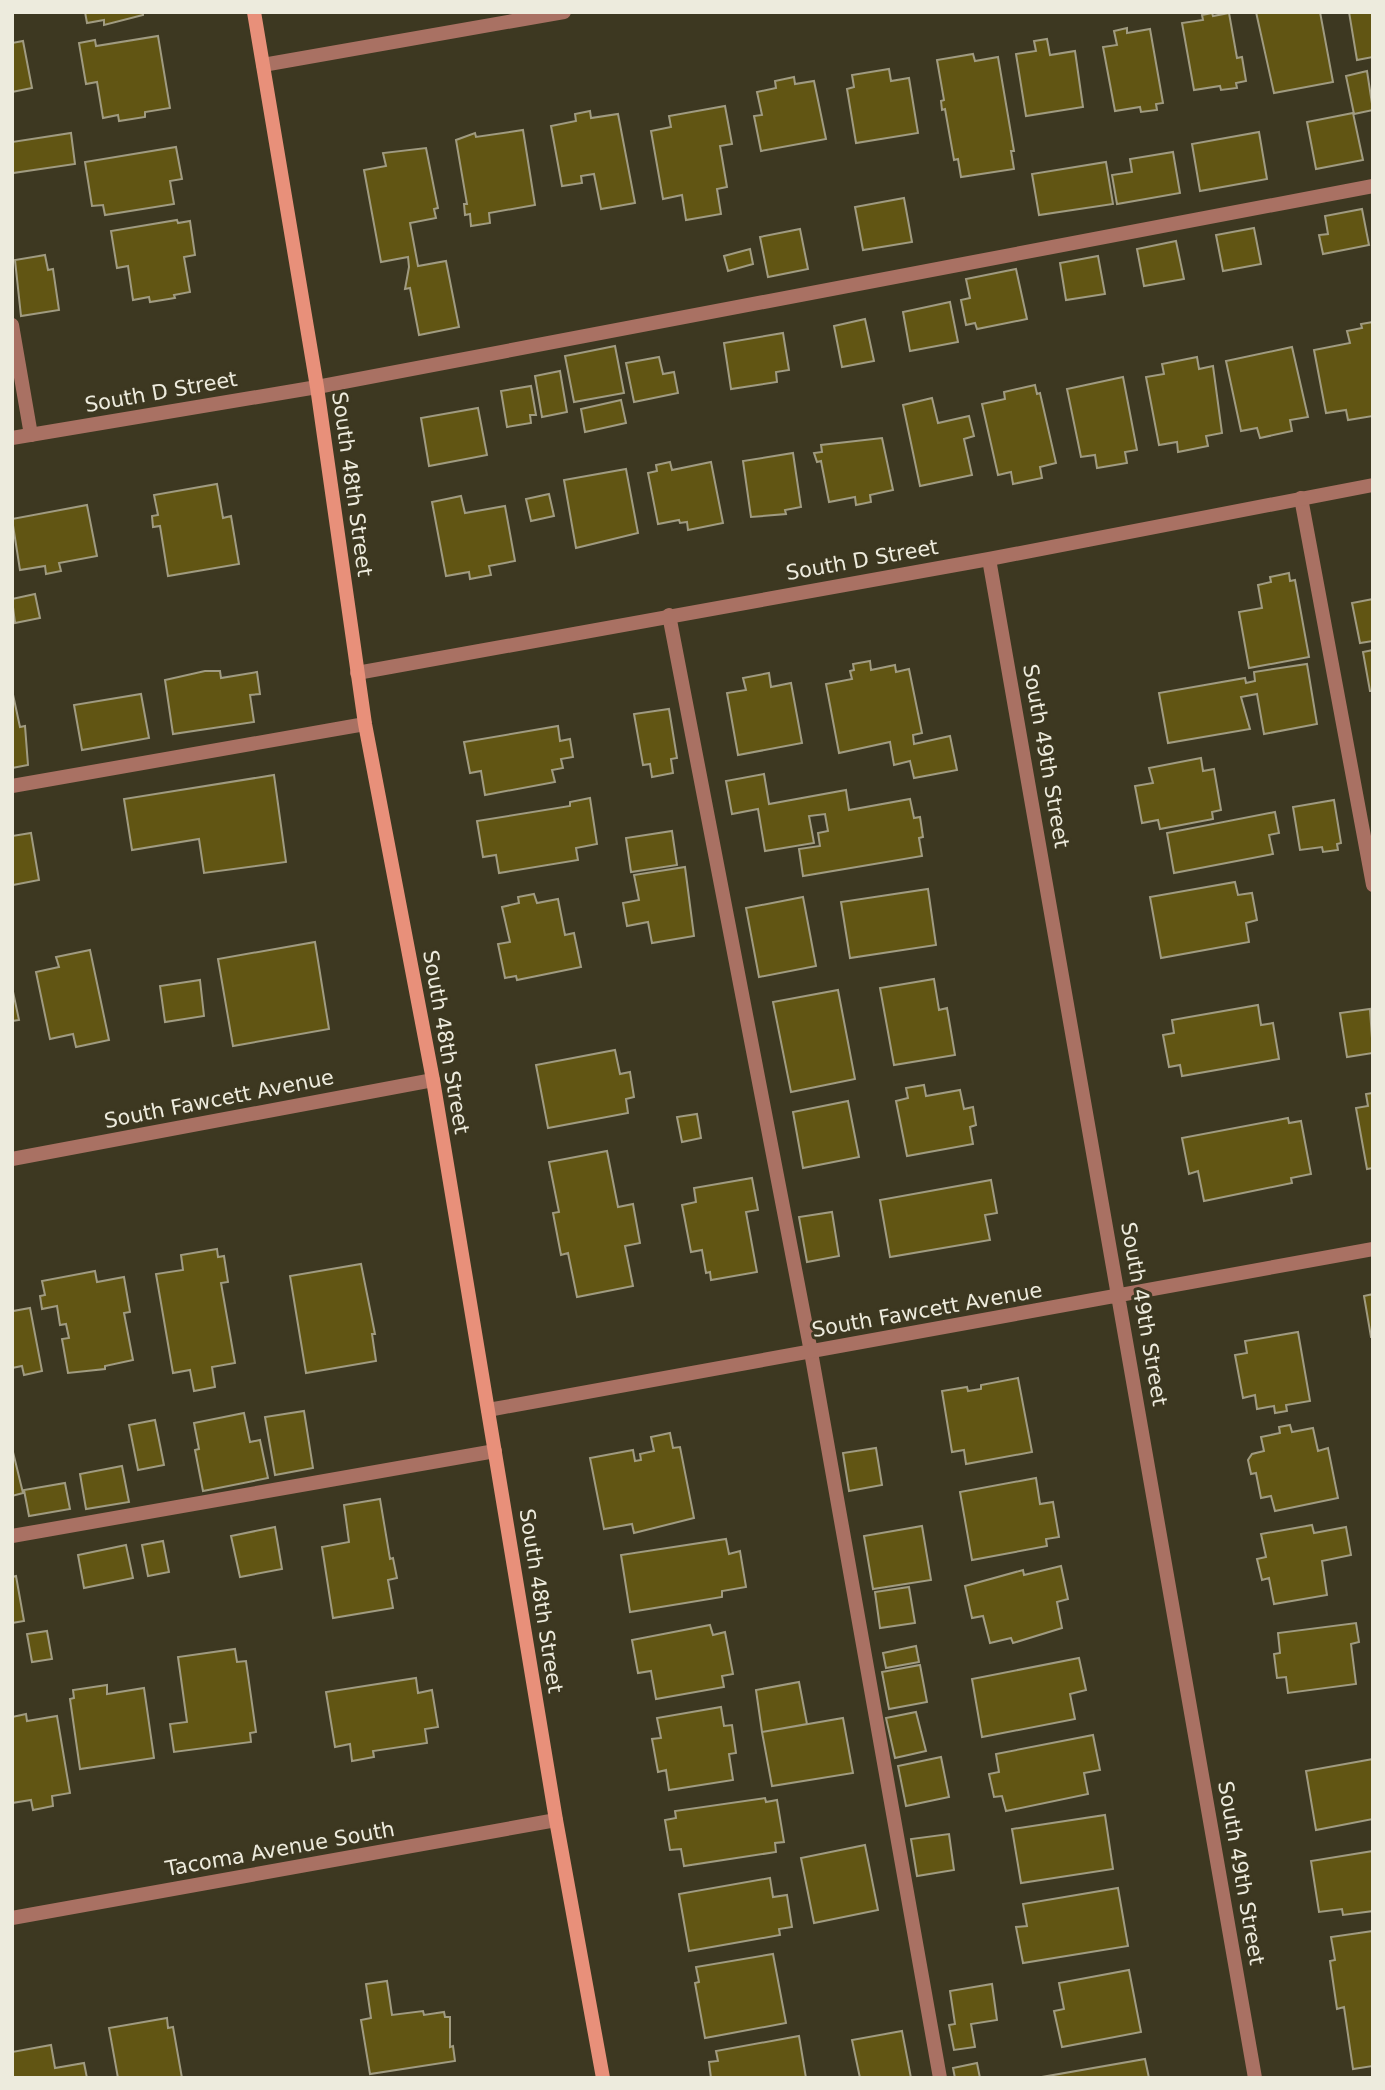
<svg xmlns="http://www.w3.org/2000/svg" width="1385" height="2090" viewBox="0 0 1385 2090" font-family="'DejaVu Sans',sans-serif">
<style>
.building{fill:#615513;stroke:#a09b81;stroke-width:2}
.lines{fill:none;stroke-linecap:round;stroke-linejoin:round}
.service{stroke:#a97163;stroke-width:14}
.minor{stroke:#a97163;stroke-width:14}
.secondary{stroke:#e8907a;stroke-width:14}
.labels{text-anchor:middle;stroke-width:6;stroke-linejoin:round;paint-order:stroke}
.street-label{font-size:21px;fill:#edebdd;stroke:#3d3821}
</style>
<rect width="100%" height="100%" fill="#3d3821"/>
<!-- building -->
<path class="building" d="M85,12H143V15L104,25V20L87,23Z
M1256,12H1320L1333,82L1274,93Z
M1349,12H1373V57L1357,60Z
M1212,13L1213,16L1229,13L1237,58L1242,57L1246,81L1236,83L1237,88L1221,90L1220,86L1194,90L1182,23L1203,20L1202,15Z
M1127,28V33L1150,29L1163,103L1156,104L1157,110L1141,112L1140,107L1115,111L1103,47L1117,45L1114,31Z
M158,36L170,108L145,112V117L119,121L118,115L103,118L97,82L86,84L79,43L95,40L96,46Z
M1047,39L1050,55L1075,51L1083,107L1026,116L1016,54L1036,51L1034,41Z
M23,41L32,88L12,92V43Z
M973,54L975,61L998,57L1014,151H1011L1014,169L961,177L958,159L954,160L945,109L942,110L941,101L944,100L937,60Z
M889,69L891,81L909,78L918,133L856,143L847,89L854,87L852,75Z
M1367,71L1373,110L1354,114L1346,76Z
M794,77L795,84L814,81L826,139L761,151L754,116L762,115L757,92L776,88L775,81Z
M725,106L732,144L720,146L727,187L717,189L721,214L686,220L682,195L663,199L651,131L671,127L669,116Z
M590,111L591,118L618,114L635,203L601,209L594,174L581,176L582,183L562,186L551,126L576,121L575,114Z
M1353,113L1363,160L1316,169L1307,122Z
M523,130L535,205L489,213L490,223L471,226L470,214L465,215L464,204H467L456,140L475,133L476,137Z
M1259,132L1267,179L1200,191L1192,144Z
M71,133L75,164L13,173L12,142Z
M176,147L182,179L170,181L174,204L105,215L103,205L92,206L85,162Z
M426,148L438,208L434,209L436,218L410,223L418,266L446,261L459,327L419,335L410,288L405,289L409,267L408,257L381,262L364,170L386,166L383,153Z
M1173,152L1180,193L1117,204L1112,175L1132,172L1130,159Z
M1106,162L1113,204L1039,215L1032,174Z
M904,198L912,242L863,250L855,207Z
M1362,209L1369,245L1323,254L1319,235L1328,234L1325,216Z
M177,220L178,223L190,221L195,255L184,257L190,292L174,295L175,298L150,302L149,297L133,300L128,266L117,268L111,231Z
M1254,228L1261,264L1223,271L1216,235Z
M800,229L808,269L768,277L760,237Z
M1176,241L1184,279L1144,286L1137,249Z
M750,249L753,264L728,271L724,256Z
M45,255L48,270L53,269L59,310L21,316L15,260Z
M1098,256L1105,294L1066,300L1060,263Z
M1016,269L1027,319L977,329L975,323L966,325L961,300L970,298L966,279Z
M950,302L958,342L910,351L903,312Z
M865,319L874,361L842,367L834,326Z
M1373,322V416L1348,420L1346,410L1326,413L1314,350L1350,343L1347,331L1362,328L1361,324Z
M783,333L789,370L776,372L777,382L731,389L724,343Z
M615,346L624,393L574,402L565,356Z
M1292,347L1308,417L1290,420L1292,431L1260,438L1257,428L1241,431L1226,361Z
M659,357L663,374L674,372L678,393L634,402L626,363Z
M1197,357L1199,369L1213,366L1222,433L1206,436L1208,446L1178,452L1177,442L1159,445L1146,377L1164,374L1162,364Z
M560,371L567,412L542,417L535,376Z
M1123,377L1137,450L1125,452L1127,463L1097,468L1095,455L1081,457L1067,389Z
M1035,385L1037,394L1040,393L1056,463L1040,467L1042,478L1013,484L1011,472L998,475L982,404L1005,399L1004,392Z
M531,386L536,415H530L531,423L507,427L501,391Z
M932,398L938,423L969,416L974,436L964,439L972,475L920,486L903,405Z
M621,400L626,423L585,432L581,409Z
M478,408L487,455L429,466L421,418Z
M882,438L893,490L870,495L871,502L856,505L855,497L829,502L821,461L817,462L814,453L822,452L821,445Z
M793,453L801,507L785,510L786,514L751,517L743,461Z
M670,462L672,470L711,462L723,523L688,530L687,522L680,523L679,520L658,524L648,473L657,471L656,465Z
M626,469L638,533L576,548L564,480Z
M217,484L223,518L231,516L239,564L168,576L160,526L153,527L152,516L158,515L154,495Z
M549,494L554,516L531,521L526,499Z
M461,496L465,513L505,506L515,561L489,566L491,575L470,579L469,572L446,576L432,502Z
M87,505L97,556L59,563L61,571L46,574L45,566L20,570L12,519Z
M1289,573L1290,581L1295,580L1309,657L1249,668L1239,612L1262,608L1258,585L1271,582L1270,577Z
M35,594L40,618L15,623L12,599Z
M1373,599V641L1360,643L1352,603Z
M1373,650V691H1370L1363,652Z
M870,661L871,670L895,665L896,672L909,669L922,733L913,735L914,744L950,736L957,770L914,778L910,761L894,765L890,742L839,753L826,684L852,679L850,671L854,670L853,664Z
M1307,664L1317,724L1264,734L1257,694L1241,697L1250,729L1168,743L1159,693L1245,678L1246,683L1255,681L1254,672Z
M205,671H220L221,678L257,672L260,694L250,695L254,722L173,734L165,680Z
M769,673L771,687L791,683L802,743L738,755L727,693L746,690L743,678Z
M12,690L20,727L25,726L28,765L12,768Z
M141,694L149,738L82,750L74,705Z
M669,709L677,758L671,759L673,773L652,777L650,764L643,765L634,714Z
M558,726L560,741L570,739L573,757L561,759L563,768L552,770L555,782L485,795L481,771L470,773L464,742Z
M1201,758L1203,771L1214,769L1221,810L1212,812L1213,819L1160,829L1158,820L1142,823L1135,786L1153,783L1149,768Z
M764,774L769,804L846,790L849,810L910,799L914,818L920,817L923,837L919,838L922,856L803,876L799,849L820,846L818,833L828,831L825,814L809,816L814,843L765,851L758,809L732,814L726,781Z
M274,775L286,862L204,873L199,839L132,850L124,799Z
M590,798L597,844L576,848L578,860L499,873L496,855L483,857L477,821L570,806V802Z
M1334,800L1341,843L1337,844L1338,850L1323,852L1322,847L1300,850L1293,807Z
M1275,812L1279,833L1269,835L1273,854L1174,873L1167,833Z
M672,831L677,865L631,872L626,838Z
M31,833L39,880L13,885L12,836Z
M685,867L694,936L652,943L648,922L627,926L623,903L639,900L634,875Z
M1235,882L1238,895L1252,893L1257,920L1246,923L1249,942L1161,958L1150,897Z
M928,889L936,945L850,958L841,902Z
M534,894L537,903L558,899L565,935L574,933L581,967L517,980L516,976L505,978L498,944L510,942L502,907L519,903L518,897Z
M803,897L816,966L759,977L746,908Z
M315,942L329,1029L233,1046L218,959Z
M90,950L109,1040L76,1047L73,1034L50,1039L36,972L59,967L56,957Z
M934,979L939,1010L947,1008L955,1055L894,1065L880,988Z
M200,980L204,1016L165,1022L160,986Z
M12,987L19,1020L12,1021Z
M838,990L855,1079L791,1092L773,1002Z
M1258,1005L1261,1025L1273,1023L1279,1059L1182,1076L1180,1065L1169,1067L1163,1035L1174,1033L1172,1020Z
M1370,1009L1373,1053L1347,1057L1340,1013Z
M615,1050L620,1074L630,1072L634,1097L626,1099L628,1113L548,1128L536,1065Z
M924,1085L926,1096L960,1090L964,1109L973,1107L976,1125L970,1127L973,1144L907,1156L896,1101L908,1098L906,1088Z
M1373,1093V1168L1367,1169L1356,1108L1368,1106L1366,1094Z
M848,1101L859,1157L803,1168L793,1112Z
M697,1114L701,1138L682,1142L677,1117Z
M1288,1118L1289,1123L1301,1121L1311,1174L1291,1178L1292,1183L1204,1201L1198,1171L1189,1174L1182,1138Z
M607,1151L618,1207L633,1204L640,1243L625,1246L633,1286L577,1297L568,1253L561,1255L553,1213L559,1212L549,1162Z
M752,1178L758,1210L746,1212L757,1272L711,1280L710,1272L706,1273L702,1250L691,1252L682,1205L696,1202L694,1188Z
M991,1180L997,1213L985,1215L990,1240L890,1257L880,1200Z
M832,1212L839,1256L807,1262L799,1217Z
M217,1249L218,1257L224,1256L228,1282L221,1283L235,1363L212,1367L215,1387L194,1391L190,1370L173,1373L156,1274L183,1270L181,1255Z
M361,1264L375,1334H372L376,1361L306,1373L290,1276Z
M95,1271L97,1282L124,1277L130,1312L124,1313L133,1360L105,1366V1369L68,1373L62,1339L69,1338L66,1324L60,1325L57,1306L42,1309L40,1296L45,1295L42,1281Z
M1373,1294V1337H1371L1364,1296Z
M12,1305L13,1311L30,1308L42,1371L24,1375L22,1366L12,1368Z
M1298,1332L1310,1401L1286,1405L1287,1411L1275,1413L1274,1406L1257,1409L1255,1395L1243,1398L1235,1355L1247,1353L1245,1341Z
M1018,1378L1032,1452L966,1464L964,1450L952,1452L942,1391L967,1387L968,1391L981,1389V1385Z
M304,1411L313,1468L275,1475L265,1417Z
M244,1413L250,1442L260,1440L268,1478L203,1491L195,1450L199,1449L194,1423Z
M155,1420L164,1465L138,1470L129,1425Z
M1290,1425L1292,1432L1313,1428L1318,1451L1328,1448L1338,1498L1275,1511L1271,1496L1261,1498L1256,1473L1251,1474L1248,1460L1252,1454L1264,1451L1261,1437L1280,1433L1279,1427Z
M670,1433L673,1448L680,1447L694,1518L634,1533L632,1524L604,1529L590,1458L633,1450L635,1461L641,1460L640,1454L654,1451L651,1437Z
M12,1448L23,1493L12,1496Z
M876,1448L882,1485L849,1491L843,1453Z
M122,1466L129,1502L86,1509L80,1474Z
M1036,1478L1040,1504L1053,1502L1059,1537L1046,1539L1047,1546L972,1560L960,1492Z
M65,1483L70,1509L29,1516L24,1490Z
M380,1499L390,1559L393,1558L397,1578L388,1580L393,1608L333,1618L322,1547L349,1542L344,1505Z
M1312,1525L1314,1533L1346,1527L1351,1555L1322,1561L1327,1595L1274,1604L1269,1578L1262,1580L1257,1559L1266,1557L1261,1534Z
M922,1526L931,1580L873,1589L864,1536Z
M275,1527L282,1569L240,1577L231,1536Z
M726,1539L729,1554L740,1551L746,1587L722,1591V1597L630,1612L621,1555Z
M163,1541L169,1572L148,1576L142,1545Z
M126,1545L133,1578L84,1588L78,1555Z
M1061,1566L1068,1599L1057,1602L1062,1628L1013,1643L1011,1638L990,1643L983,1616L972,1618L965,1586L1023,1570L1024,1575Z
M16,1576L24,1621L12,1623V1577Z
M909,1587L915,1623L880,1628L875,1592Z
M1356,1623L1359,1642L1351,1644L1356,1684L1288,1693L1286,1677L1277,1678L1274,1654L1280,1653L1278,1633Z
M710,1625L713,1635L725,1632L733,1674L722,1676L724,1687L656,1699L651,1671L638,1673L632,1640Z
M47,1631L52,1659L32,1662L27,1634Z
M916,1646L919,1662L886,1668L883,1653Z
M235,1649L237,1662L246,1661L256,1732L250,1733L251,1742L174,1752L170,1724L187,1722L178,1657Z
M1079,1658L1086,1690L1070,1694L1075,1719L982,1737L972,1679Z
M920,1665L927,1702L889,1709L882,1672Z
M416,1678L418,1693L432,1690L438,1727L425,1729L427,1743L373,1751L374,1757L352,1761L350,1744L335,1747L326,1692Z
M799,1682L807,1724L762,1732L756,1690Z
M107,1685V1694L144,1688L154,1758L80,1769L70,1699L74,1698L73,1690Z
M721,1707L724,1726L732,1725L736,1753L729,1754L733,1780L669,1790L666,1770L658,1772L652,1739L661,1738L657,1718Z
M916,1712L926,1751L895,1758L886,1718Z
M26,1714L27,1721L57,1716L70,1793L52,1796L53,1806L33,1810L31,1800L12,1803V1717Z
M843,1718L853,1773L772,1786L762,1732Z
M1093,1735L1100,1770L1084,1773L1088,1794L1006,1811L1002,1796L994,1797L989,1774L999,1772L996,1754Z
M941,1757L949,1797L906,1806L898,1766Z
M1373,1759V1819L1316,1830L1306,1771Z
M765,1798L766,1802L777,1800L784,1842L775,1843L776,1852L684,1866L681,1849L670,1850L665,1820L676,1818L675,1811Z
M1105,1815L1113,1869L1021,1883L1012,1829Z
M949,1834L954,1870L917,1876L911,1839Z
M865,1845L878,1910L814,1923L801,1858Z
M1373,1851V1911L1343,1915L1342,1909L1319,1912L1311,1861Z
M770,1878L773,1897L787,1895L792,1927L779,1929L780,1935L689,1951L679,1894Z
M1118,1888L1128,1946L1023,1963L1016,1927L1027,1926L1023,1904Z
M1373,1931V2066L1353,2069L1344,2007L1337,2009L1330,1961L1335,1960L1331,1937Z
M773,1954L786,2023L705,2038L695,1983L699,1982L696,1967Z
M1129,1970L1141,2032L1062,2047L1054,2011L1064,2009L1059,1983Z
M387,1981L392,2015L423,2011L424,2015L444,2012L445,2017H450V2047L453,2046L455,2061L370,2074L361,2020L371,2018L366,1984Z
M992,1984L997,2020L971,2024L975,2047L954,2050L949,2025L955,2024L950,1991Z
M167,2018L168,2028L173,2027L182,2078H118L109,2028Z
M902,2031L911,2078H860L852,2040Z
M799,2036L806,2078H711L709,2062L718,2061L716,2051Z
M51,2045L55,2068L84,2063L87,2078H12V2052Z
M1145,2059L1149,2078H1043L1042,2077Z
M977,2063L980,2078H955L953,2068Z"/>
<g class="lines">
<!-- service -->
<path class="service" d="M12,325L31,435
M317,387L1373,186
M1301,498L1373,885
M669,615L811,1352L940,2078
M12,786L365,724
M12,1536L495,1451"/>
<!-- minor -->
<path class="minor" d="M263,65L564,12
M12,438L317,387
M989,559L1255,2078
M357,673L989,559L1373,485
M12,1159L433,1080
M488,1410L1373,1249
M12,1918L556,1820"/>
<!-- secondary -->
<path class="secondary" d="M254,12L317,387L365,724L433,1080L556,1820L603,2078"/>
</g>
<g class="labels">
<!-- street labels -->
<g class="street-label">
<text transform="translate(161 392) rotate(-10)" y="7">South D Street</text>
<text transform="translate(352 484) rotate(82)" y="7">South 48th Street</text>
<text transform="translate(862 560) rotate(-10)" y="7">South D Street</text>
<text transform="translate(1046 756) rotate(80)" y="7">South 49th Street</text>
<text transform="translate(446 1042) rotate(80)" y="7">South 48th Street</text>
<text transform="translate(219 1099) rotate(-11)" y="7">South Fawcett Avenue</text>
<text transform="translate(927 1310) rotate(-10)" y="7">South Fawcett Avenue</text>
<text transform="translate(1144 1314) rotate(80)" y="7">South 49th Street</text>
<text transform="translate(541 1601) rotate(81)" y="7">South 48th Street</text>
<text transform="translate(280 1849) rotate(-10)" y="7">Tacoma Avenue South</text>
<text transform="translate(1241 1873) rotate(80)" y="7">South 49th Street</text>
</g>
</g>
<!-- border -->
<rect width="1385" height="2090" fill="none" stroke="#edebdd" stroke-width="28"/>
</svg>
